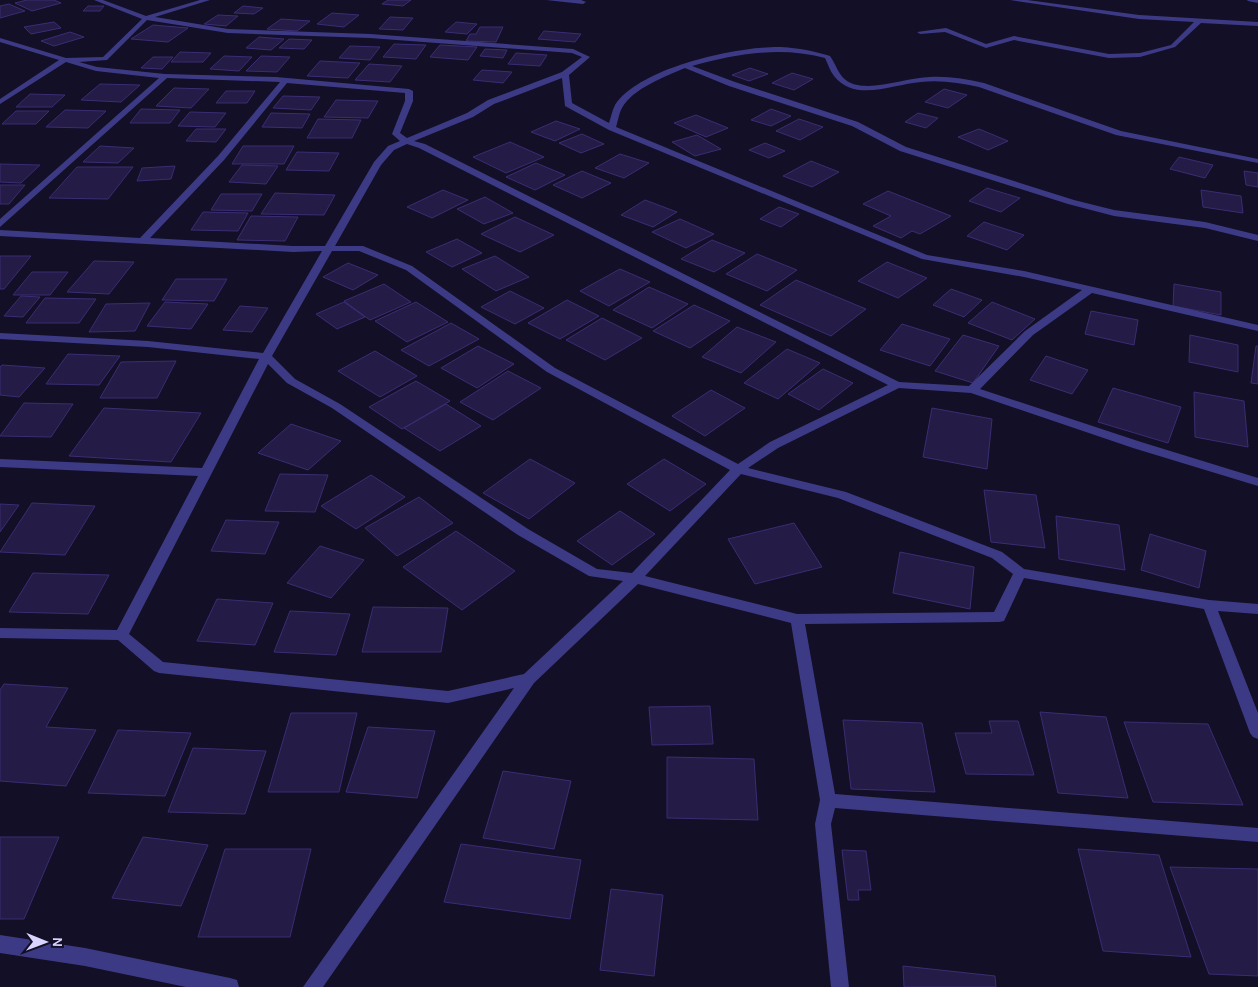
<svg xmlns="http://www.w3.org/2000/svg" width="1258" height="987" viewBox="0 0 1258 987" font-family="Karla,sans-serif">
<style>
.building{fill:#241b47;stroke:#3b2d73}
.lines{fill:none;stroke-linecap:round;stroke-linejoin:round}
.minor{fill:#3d3a85;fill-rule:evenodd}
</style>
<rect width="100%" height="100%" fill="#130f26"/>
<!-- building -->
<path class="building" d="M27,0H54L61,3L32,11L15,3Z
M388,0H411L403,6L382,4Z
M9,4L25,11L0,18V6Z
M88,6H104L100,11H83Z
M243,6L263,8L254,14L234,13Z
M332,13L359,15L344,27L317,24Z
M218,15L238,16L226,26L204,24Z
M390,17L413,18L403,30L379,29Z
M281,19L310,21L297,31L267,29Z
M54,22L61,28L31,34L24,27Z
M456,22L477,24L467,34L445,32Z
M153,25L188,28L168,42L131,39Z
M480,27H503L496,42L466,41L470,34H476Z
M544,31L581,34L575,42L538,39Z
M70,32L84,37L54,46L41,41Z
M259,37L284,39L271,50L246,48Z
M289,39L312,40L304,49L279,48Z
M394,44L426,45L416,59L383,57Z
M440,45L477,47L468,60L430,57Z
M350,46L380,47L370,60L339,58Z
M485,49L507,50L503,58L480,56Z
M180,52L211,53L203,62H171Z
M516,53L547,55L540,66L508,64Z
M224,56L252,57L239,71L210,69Z
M261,56L290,57L277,72L246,71Z
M153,57H173L162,69L141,68Z
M320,61L360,63L348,78L307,76Z
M369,64L402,66L390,82L355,80Z
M750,68L768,74L749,81L732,75Z
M482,70L512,72L503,83L473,80Z
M792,73L813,79L794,90L772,83Z
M100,84L140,85L121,102L81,100Z
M174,88L209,89L191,108L156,106Z
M944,89L967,95L948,108L925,102Z
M226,91H255L247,103H216Z
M30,94L65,95L52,107H16Z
M283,96L320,97L311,110L273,108Z
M336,100L378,101L368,118L324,117Z
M141,109L180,110L170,123H130Z
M771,109L791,116L771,126L751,120Z
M65,110L106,111L88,128L46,127Z
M16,111H49L36,124H2Z
M190,112L226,113L215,127L178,126Z
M271,113L310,114L302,128L262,127Z
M918,113L938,118L926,128L905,122Z
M696,115L728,128L706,137L674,123Z
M318,119L361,120L352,138H307Z
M799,119L823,127L800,140L776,131Z
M556,121L580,129L555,141L531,132Z
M196,129H226L216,142L186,141Z
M979,129L1008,141L988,150L958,137Z
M582,134L604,144L581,153L559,143Z
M697,135L721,149L695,156L672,142Z
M510,142L544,157L506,173L473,157Z
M765,143L785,151L769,158L749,150Z
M100,146L134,148L118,163L83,162Z
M243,146H294L284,164H232Z
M297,152L339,153L329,171L286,170Z
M620,154L649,163L624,178L595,168Z
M1179,157L1213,165L1205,178L1170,169Z
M811,161L839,172L812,187L783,176Z
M536,163L565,175L535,190L506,177Z
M0,164L40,165L21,183L0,182Z
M242,165L278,166L266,184L229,182Z
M175,166L171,179L137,181L142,168Z
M77,167H133L108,199L49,198Z
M582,171L611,183L582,198L553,185Z
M1244,171L1258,173V187L1246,185Z
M0,185H25L9,204H0Z
M987,188L1020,198L1001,212L969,201Z
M443,190L468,200L432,218L407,207Z
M1201,190L1241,196L1243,213L1203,207Z
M888,191L951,216L920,234L912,231L901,238L873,226L891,216L863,204Z
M275,193L335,195L324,215L261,214Z
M221,194H262L252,211L211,210Z
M485,197L513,213L484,224L457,209Z
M645,200L677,212L653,227L621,215Z
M779,207L799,214L781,227L760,219Z
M203,212L248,213L238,231L191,230Z
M251,216L298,217L285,241L237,240Z
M515,217L554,235L520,252L481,234Z
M680,219L714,234L686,248L652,232Z
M984,222L1024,235L1007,250L967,236Z
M457,239L482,253L452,267L426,252Z
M712,240L745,253L714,272L681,259Z
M757,254L797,270L767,291L726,274Z
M0,256H31L4,289H0Z
M495,256L529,277L496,291L462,269Z
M94,261L134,262L109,294L67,292Z
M887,262L927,278L898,298L858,281Z
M348,263L378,275L353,290L323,277Z
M620,269L650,282L609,306L580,291Z
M32,272H68L50,295H13Z
M176,279H227L214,301L162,300Z
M796,280L866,309L831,336L760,305Z
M384,284L411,302L370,320L344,301Z
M1174,284L1221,292V315L1173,306Z
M649,287L688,304L652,328L613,310Z
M951,289L982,300L964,317L933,305Z
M510,291L544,308L515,324L481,307Z
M21,296L40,297L23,317L4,316Z
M45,298L96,299L79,323H26Z
M567,300L599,316L560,339L528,323Z
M165,302L208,304L191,329L147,326Z
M344,302L365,317L337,329L316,314Z
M416,302L448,322L407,342L375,321Z
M992,302L1035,319L1012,340L968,323Z
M150,303L135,331L89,332L106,304Z
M694,305L730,321L690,348L653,331Z
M240,306L268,308L252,332L223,330Z
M1091,311L1138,320L1134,345L1085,334Z
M602,318L642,338L605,360L566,340Z
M451,323L479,339L429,366L401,350Z
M902,324L950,339L930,366L880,350Z
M737,327L776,342L741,373L702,357Z
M963,335L999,346L973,383L935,371Z
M1190,335L1238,345V372L1189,362Z
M478,346L514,364L477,388L441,368Z
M1256,346H1258V384L1251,383Z
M787,349L820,363L778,399L744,383Z
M375,351L417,376L380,397L338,371Z
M68,354L120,356L99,385L46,384Z
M1046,356L1088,370L1072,394L1030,380Z
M176,361L157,398H100L121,362Z
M2,365L45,368L19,397L0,395V367Z
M823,369L853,383L819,410L788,394Z
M508,371L541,388L493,420L460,402Z
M416,381L450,401L402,429L369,407Z
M1113,388L1181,407L1168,443L1098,422Z
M711,390L745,408L705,436L672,416Z
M1194,392L1244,401L1248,447L1195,437Z
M24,403L73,404L51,437L0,436Z
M446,404L481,426L440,451L404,428Z
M104,408L201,413L171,462L69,456Z
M932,408L992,419L987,469L923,457Z
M291,424L341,441L308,470L258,453Z
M530,459L575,483L529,519L483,493Z
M664,459L706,484L670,511L627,484Z
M280,474L328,475L315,512L265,511Z
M371,475L405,497L356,529L321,506Z
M984,490L1036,495L1045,548L991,542Z
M419,497L453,523L397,556L365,528Z
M32,503L95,506L65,555L0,552Z
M0,504L19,505L0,532Z
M620,511L655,534L612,565L577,541Z
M1056,516L1119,525L1125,570L1059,559Z
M226,520L279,522L265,554L211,551Z
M794,523L822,567L755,584L728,539Z
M456,531L515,571L462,610L403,567Z
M1150,534L1206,551L1199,588L1141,570Z
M320,546L364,560L331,598L287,583Z
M900,552L974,567L970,609L893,593Z
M33,573L109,575L88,614L9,612Z
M217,599L273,603L255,645L197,641Z
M373,607L448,608L441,652H362Z
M290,611L350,614L336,655L274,652Z
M4,684L68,688L46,727L96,730L66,786L0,781V690Z
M710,706L713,744L652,745L649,707Z
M1040,712L1106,717L1128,798L1058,793Z
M291,713H357L339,792H268Z
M843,720L922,723L935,792L851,789Z
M989,721H1018L1034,775L966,774L955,733H992Z
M1124,722L1208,724L1243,805L1153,802Z
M368,727L435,731L417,798L346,792Z
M118,730L191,733L165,796L88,793Z
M193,748L266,751L245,814L168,812Z
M667,757L754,759L758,820L667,818Z
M503,771L571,781L554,849L483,838Z
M0,837H59L24,919H0Z
M143,837L208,845L181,906L112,898Z
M461,844L581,860L570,919L444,902Z
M225,849H311L290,937H198Z
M1078,849L1159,855L1191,957L1103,951Z
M842,850L866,851L871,890H858L859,900H848Z
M1170,867L1258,869V976L1209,974Z
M611,889L663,895L654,976L600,970Z
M903,966L995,976L996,987H904Z"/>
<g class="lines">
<!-- minor -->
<path class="minor" d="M94,0H103L146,16L200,0H210L155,17L228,29L370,34L573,49L590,57L569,75L572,103L609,123C611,117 612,111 615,105C640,67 739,46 781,47C799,48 814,51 830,56C836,64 838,75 847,81C867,94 907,77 930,77C948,76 966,79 984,83L1121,131L1258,159V163L1116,135L979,87C960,83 941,80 921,82C893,84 855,103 834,76C830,71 828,64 825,58C780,46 736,54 692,66L735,82L858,122L906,147L1074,200L1114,210L1205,222L1258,235V241L1205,228L1114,216L1068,204L900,151L852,126L729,86L685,68C666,76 632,89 622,108C619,113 618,121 616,127L927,255L1024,271L1258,325V331L1092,293L1033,335L980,389L1141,442L1258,478V486L1133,448L971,393L899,388L778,448L748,468L846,492L1002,552L1024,569L1209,600L1258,604V614L1218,611L1258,713V739L1253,737L1250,733L1204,609L1024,578L1004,621L999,622L805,624L835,794L1258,828V842L835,808L831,824L849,987H831L815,824L820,800L791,623L638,584L534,683L323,987H303L514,688L448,703L159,673L154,671L118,640L0,638V628L117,630L198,476L0,467V459L202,468L259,359L148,347L0,339V333L148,341L263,353L322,251L293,252L0,236V230L140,238L218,156L280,82L167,78L0,227V219L159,78L96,71L66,62L0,104V99L59,60L0,42V38L66,58L103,57L142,19ZM147,20L228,33L370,38L572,53L582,57L562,72L488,100L467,113L407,138L400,133L413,101V91L409,89L276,77L165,74L97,67L79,62L107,60ZM562,78L565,106L609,130L922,259L1024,277L1082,290L1025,331L969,386L899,382L425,144L414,141L473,117L494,104ZM287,83L405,93V101L392,134L400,141L388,146L374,162L325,246H293L150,238L224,160ZM407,144L419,148L888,385L770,442L738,464L555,368L412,266L363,246H335L381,165L394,150ZM332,251H359L406,270L547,372L730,470L632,573L597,569L528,529L340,404L295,379L272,356ZM268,364L287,383L332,408L518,535L589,576L623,581L524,674L448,691L163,662L129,634ZM741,474L838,498L992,558L1013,574L994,612L797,614L645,576Z
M546,0H581L586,2L583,4Z
M1010,0H1027L1139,15L1258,22V26L1201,23L1175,47L1140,57L1109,58L1014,40L986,48L945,32L920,34L917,32L946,28L986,44L1014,36L1109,54L1140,53L1171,45L1194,22L1139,19Z
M1247,0H1258V3L1248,1Z
M0,935L85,948L230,978L237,980L239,987H186L85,966L0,953Z"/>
</g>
<!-- north arrow -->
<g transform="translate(45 942) rotate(91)" stroke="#130f26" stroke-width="4" paint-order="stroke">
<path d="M0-4L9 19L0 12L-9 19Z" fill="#d9d4ff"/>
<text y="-8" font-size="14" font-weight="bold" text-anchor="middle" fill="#d9d4ff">N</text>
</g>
</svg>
